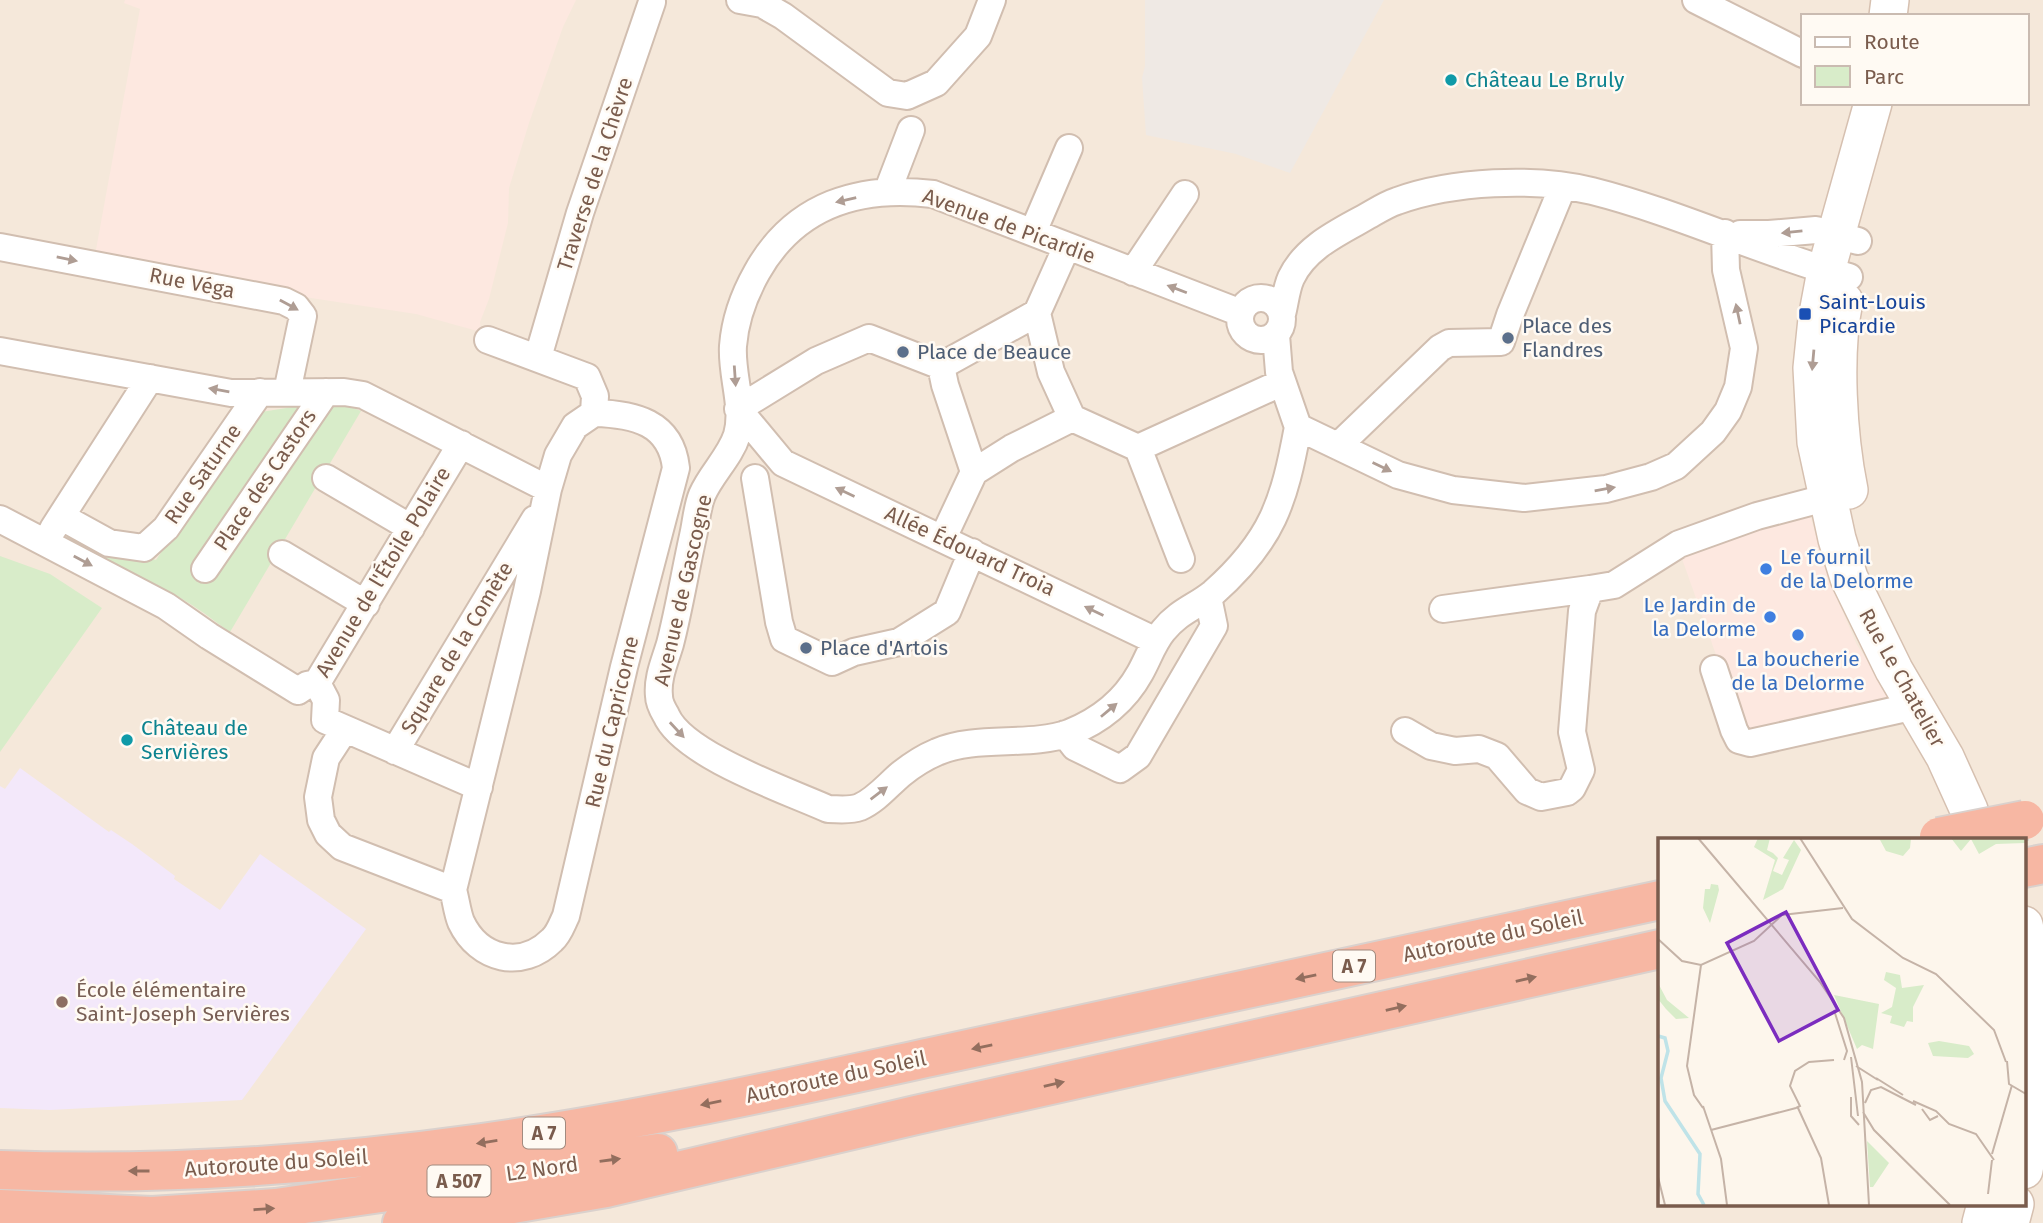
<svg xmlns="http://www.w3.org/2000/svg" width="2043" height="1223" viewBox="0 0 2043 1223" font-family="'Fira Sans',sans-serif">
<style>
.residential{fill:#f5e8da;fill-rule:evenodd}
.commercial{fill:#fde8e0}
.industrial{fill:#efe9e4}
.education{fill:#f3e8fa}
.green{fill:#d8ecc9}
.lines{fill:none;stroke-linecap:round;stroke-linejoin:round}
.street-casing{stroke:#d1beb0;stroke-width:30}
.secondary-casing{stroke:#d6c0b0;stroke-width:40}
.highway-casing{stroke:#dad1cd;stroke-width:42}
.street{stroke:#fff;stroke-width:26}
.secondary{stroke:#fff;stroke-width:37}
.highway{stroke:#f7b7a3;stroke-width:38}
.highway-bridge-casing{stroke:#dad1cd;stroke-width:42;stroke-linecap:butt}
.highway-bridge{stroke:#f7b7a3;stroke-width:38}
.oneway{fill:#af9d94}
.oneway2{fill:#936e5e}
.culture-dot{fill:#0f9aa8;stroke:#fffaf3;stroke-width:2.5}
.transit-dot{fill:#1a4fb4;stroke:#fffaf3;stroke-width:2.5}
.service-dot{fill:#5c6f8a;stroke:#fffaf3;stroke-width:2.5}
.shop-dot{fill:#3f7fe0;stroke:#fffaf3;stroke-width:2.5}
.education-dot{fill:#8d6e63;stroke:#fffaf3;stroke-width:2.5}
.labels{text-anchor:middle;stroke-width:5;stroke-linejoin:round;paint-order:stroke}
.shield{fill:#fffaf3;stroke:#a28b7f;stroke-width:2}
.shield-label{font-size:19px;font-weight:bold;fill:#7a5c4d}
.culture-label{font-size:21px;fill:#0d838f;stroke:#fffaf3;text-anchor:start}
.street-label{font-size:21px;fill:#7a5c4d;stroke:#fffaf3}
.transit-label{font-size:21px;fill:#164399;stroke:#fffaf3;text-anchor:start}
.service-label{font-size:21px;fill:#4e5e75;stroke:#fffaf3;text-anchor:start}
.shop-label{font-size:21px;fill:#366cbe;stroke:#fffaf3;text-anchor:start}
.education-label{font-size:21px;fill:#785e54;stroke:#fffaf3;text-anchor:start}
.inset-river{fill:none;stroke:#bfe3e8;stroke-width:3.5}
.inset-road{fill:none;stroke:#c5b3a7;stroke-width:2}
.view{fill:#7b2cbf;fill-opacity:0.15;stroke:#7b2cbf;stroke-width:3.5}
.inset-edge{fill:none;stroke:#7a5c4d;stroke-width:3.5}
</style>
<rect width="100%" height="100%" fill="#fdf6ec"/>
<!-- residential -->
<path class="residential" d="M0,0H2043V1223H0ZM1803,16H2027V103H1803ZM1660,840H2024V1204H1660Z"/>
<!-- commercial -->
<path class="commercial" d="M125,0H576L563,27L529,123L509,188L508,223L489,299L480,322L481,332L416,314L298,296L95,255L140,9L124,3Z
M1809,512L1829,580L1857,645L1893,700L1744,734L1680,553Z"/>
<!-- industrial -->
<path class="industrial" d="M1145,0H1384L1290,173L1236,154L1146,135L1142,78L1145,66Z"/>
<!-- education -->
<path class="education" d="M20,768L109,832L111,830L132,844L175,876L174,879L220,910L260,854L366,929L242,1100L50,1110L0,1108V786L5,789Z"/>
<!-- green -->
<path class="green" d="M343,404L361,411L230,632C202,612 175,590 141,581L66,538L68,533L156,560L255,413L305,405Z
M0,556L50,574L102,608L0,752Z"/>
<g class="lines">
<defs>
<path id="street" d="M740,0L762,4L783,16L888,93L907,96L936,83L978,36L992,0
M1696,0L1803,54
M888,190L911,130
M1033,232L1069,148
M1740,234H1769L1816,230L1858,241
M1067,246L1037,313L1051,372L1072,418
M0,247L284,301L296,307L303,316L287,392
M1133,272L1185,194
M1240 319a21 21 0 1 1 42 0a21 21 0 1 1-42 0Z
M1241,313L933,194C860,185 795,204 757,272C744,295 735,319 733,346C731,375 745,408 737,435C730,457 711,474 702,495C697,507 696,523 693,536C685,572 679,609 670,644C665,661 657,678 659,696C659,702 663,710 666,715C683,755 788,791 828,809C839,809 849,811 860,807C876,800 888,785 901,774C911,766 925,757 937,752C975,735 1031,747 1069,733C1099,721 1124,702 1140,673C1148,659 1153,643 1163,631C1179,611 1196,607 1213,593C1273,540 1284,502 1298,427
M1282,314C1285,303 1286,289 1291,278C1305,248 1337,233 1364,218C1375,212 1385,205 1397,201C1452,181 1535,177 1592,191C1679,213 1762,253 1849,277
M1276,335L1279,372L1298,427
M488,340L587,377L595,396L594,413
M541,347L580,213L652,2
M0,351L231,393L344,392L363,395L548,489
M941,366L869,338L816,361L738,409L783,463L1156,641
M941,366L945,385L974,472L943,538
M941,366L1037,313
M594,413C634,414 671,422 676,468L624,667L566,916C562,924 559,934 552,940C522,970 479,960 461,922C457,912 456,900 453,890L527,591L548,489L558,455L575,426Z
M1072,418L1138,448
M1298,427L1398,475L1453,490L1524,498L1606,489L1651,477L1676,466L1713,432L1728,411L1738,387L1744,348L1726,270L1725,233
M1338,446L1440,348L1449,343L1501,342L1510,315L1563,186
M1138,448L1281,383
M1138,448L1181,559
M974,472L1012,448L1072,418
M326,478L411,528
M755,478L779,622L784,639L832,662L854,652L899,642L947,612L972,552
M62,517L109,543L144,548L166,528L260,392
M0,519L166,606L209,636L298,691
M53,529L150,378
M282,554L366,604
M205,569L326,392
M1443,609L1590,589
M1714,669L1734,730L1739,740L1750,743L1915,706
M317,683L326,700L325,720L479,787
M298,691L307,685L317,683L461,444
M345,729L326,758L318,797L321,820L328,834L342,847L453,890
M1405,731L1431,746L1455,751L1479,749L1497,756L1527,791L1541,797L1567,792L1572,788L1581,770L1572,732L1582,611L1590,589L1614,585L1679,544L1757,516L1844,493
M1065,734L1075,747L1120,769L1138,756L1214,626L1208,597
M395,751L535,519"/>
<path id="secondary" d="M1888,16L1890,0
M1873,103L1826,271L1817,319L1812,368L1816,442L1837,539L1849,578L1894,670L1945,757L1969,810L1979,840
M1844,301C1833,354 1838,436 1849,490
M2024,925C2043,1003 2039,1092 2024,1170
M1981,1223L1986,1204
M2010,1223L2015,1204"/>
<path id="highway" d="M2024,868L2043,864
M0,1170C161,1176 323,1165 482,1143C633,1122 782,1089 931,1057C1174,1006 1417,953 1660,900
M0,1209L152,1216L276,1208L658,1153
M402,1223L606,1188L916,1115L1660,949"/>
</defs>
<!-- street casing -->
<use href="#street" class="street-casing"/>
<!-- secondary casing -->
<use href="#secondary" class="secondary-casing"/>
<!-- highway casing -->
<use href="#highway" class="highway-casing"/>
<!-- street -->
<use href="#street" class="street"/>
<!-- secondary -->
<use href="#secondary" class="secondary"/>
<!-- highway -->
<use href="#highway" class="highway"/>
<defs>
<path id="highway-bridge" d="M1939,837L2025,820"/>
</defs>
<!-- highway-bridge casing -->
<use href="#highway-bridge" class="highway-bridge-casing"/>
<!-- highway-bridge -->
<use href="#highway-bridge" class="highway-bridge"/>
</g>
<!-- one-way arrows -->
<defs><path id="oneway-solid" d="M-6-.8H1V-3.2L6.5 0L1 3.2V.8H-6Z" transform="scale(1.75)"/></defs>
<g class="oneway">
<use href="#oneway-solid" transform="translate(846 200) rotate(167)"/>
<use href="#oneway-solid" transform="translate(1792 232) rotate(174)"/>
<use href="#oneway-solid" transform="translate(67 259) rotate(11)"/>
<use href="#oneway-solid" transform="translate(1177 289) rotate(-159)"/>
<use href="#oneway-solid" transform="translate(289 305) rotate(29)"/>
<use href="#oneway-solid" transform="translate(1738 314) rotate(-102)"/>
<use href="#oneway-solid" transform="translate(1813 360) rotate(95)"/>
<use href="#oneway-solid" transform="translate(735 376) rotate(86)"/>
<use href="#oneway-solid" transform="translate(219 390) rotate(-170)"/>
<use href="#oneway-solid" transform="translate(1382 467) rotate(26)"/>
<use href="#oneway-solid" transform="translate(1605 489) rotate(-10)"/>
<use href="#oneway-solid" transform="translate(845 492) rotate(-155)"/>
<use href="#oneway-solid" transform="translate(83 561) rotate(28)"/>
<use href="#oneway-solid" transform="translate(1094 611) rotate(-154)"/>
<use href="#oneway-solid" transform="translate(1109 710) rotate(-40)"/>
<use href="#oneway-solid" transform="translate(677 730) rotate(47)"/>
<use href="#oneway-solid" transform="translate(879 793) rotate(-37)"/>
</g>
<g class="oneway2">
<use href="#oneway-solid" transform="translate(1306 977) rotate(168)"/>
<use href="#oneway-solid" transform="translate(1526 979) rotate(-13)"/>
<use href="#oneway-solid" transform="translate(1396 1008) rotate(-13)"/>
<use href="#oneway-solid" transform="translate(982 1047) rotate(168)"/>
<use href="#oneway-solid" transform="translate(1054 1084) rotate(-13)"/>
<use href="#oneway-solid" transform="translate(711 1103) rotate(169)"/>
<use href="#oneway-solid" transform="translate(487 1142) rotate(171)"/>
<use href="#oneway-solid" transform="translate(610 1160) rotate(-8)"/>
<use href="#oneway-solid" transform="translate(139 1171) rotate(180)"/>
<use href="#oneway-solid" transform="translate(264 1209) rotate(-4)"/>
</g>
<!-- markers -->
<g class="culture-dot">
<circle cx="1451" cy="80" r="7"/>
<circle cx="127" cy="740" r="7"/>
</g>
<rect class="transit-dot" x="1798" y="307" width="14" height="14" rx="3.5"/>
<g class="service-dot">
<circle cx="1508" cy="338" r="7"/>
<circle cx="903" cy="352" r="7"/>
<circle cx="806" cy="648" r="7"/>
</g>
<g class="shop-dot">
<circle cx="1766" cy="569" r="7"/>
<circle cx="1770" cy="617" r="7"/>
<circle cx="1798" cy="635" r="7"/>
</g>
<circle class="education-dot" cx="62" cy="1002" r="7"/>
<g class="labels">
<!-- shield labels -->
<g class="shield">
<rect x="1333" y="950.5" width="42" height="31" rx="5"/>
<rect x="523" y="1117.5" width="42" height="31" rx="5"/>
<rect x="427.5" y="1165.5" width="63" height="31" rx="5"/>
</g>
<g class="shield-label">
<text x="1354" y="973">A 7</text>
<text x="544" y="1140">A 7</text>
<text x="459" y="1188">A 507</text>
</g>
<!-- culture labels -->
<g class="culture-label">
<text x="1465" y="87">Château Le Bruly</text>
<text x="141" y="735">Château de<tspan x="141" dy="24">Servières</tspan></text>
</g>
<!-- street labels -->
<g class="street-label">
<text transform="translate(595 174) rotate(-72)" y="7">Traverse de la Chèvre</text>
<text transform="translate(1009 226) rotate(20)" y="7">Avenue de Picardie</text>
<text transform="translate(192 283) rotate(11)" y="7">Rue Véga</text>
<text transform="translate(203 474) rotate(-55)" y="7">Rue Saturne</text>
<text transform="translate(265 480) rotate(-56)" y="7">Place des Castors</text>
<text transform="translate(970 551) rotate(25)" y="7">Allée Édouard Troia</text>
<text transform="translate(383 572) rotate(-59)" y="7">Avenue de l'Étoile Polaire</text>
<text transform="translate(683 590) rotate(-77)" y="7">Avenue de Gascogne</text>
<text transform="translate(457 648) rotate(-59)" y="7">Square de la Comète</text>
<text transform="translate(1902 678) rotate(61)" y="7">Rue Le Chatelier</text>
<text transform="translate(612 722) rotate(-77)" y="7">Rue du Capricorne</text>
<text transform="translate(1493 936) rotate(-12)" y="7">Autoroute du Soleil</text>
<text transform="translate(836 1077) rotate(-12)" y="7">Autoroute du Soleil</text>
<text transform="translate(276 1163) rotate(-4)" y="7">Autoroute du Soleil</text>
<text transform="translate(542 1169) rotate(-8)" y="7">L2 Nord</text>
</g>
<!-- transit labels -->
<g class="transit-label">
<text x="1819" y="309">Saint-Louis<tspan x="1819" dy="24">Picardie</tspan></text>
</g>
<!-- service labels -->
<g class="service-label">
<text x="1522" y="333">Place des<tspan x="1522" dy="24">Flandres</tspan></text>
<text x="917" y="359">Place de Beauce</text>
<text x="820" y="655">Place d'Artois</text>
</g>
<!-- shop labels -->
<g class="shop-label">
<text x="1780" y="564">Le fournil<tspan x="1780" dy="24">de la Delorme</tspan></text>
<text x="1756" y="612" text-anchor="end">Le Jardin de<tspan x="1756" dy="24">la Delorme</tspan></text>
<text x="1798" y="666" text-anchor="middle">La boucherie<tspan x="1798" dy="24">de la Delorme</tspan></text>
</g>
<!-- education labels -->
<g class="education-label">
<text x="76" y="997">École élémentaire<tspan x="76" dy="24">Saint-Joseph Servières</tspan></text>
</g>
</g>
<!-- overview -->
<g transform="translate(1658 838)">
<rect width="368" height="368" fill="#fdf6ec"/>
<path d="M100,0H112L109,12L115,15L120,20L115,33L124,37L131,22L125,20L136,2L143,12L125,51L105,62L117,22L96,9ZM221,0H253L252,10L245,18L228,13ZM293,0H367V5L338,6L321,16L313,1L303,13ZM53,46L60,47L61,52L52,85L45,70L47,51H52ZM228,134L242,137L244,150L266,147L255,169V184L249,183L246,189L232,185L234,178L223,175L234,169L238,150L226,142ZM0,145L9,162L31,180L18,181L8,171L0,161ZM176,157L221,166L215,211L204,207L199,211ZM281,203L311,208L316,216L310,220L275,218L270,205ZM209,303L231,325L215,349H212Z" fill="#d8ecc9"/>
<path class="inset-river" d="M0,198L7,200L10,213L3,240L7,263L42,316L40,356L46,367"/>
<path class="inset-road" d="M40,0L162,144L186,180L204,244L211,367M142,0L194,81L245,120L278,136L336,192L348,224M0,101L24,123L43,127L96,103L124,77L185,70M43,127L29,228L36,257L45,270M176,172L189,213L186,222M193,219L200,278M349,223L351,246L368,256M198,228L220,242M218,240L245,257M193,259V278L201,287M255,263L278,273L291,286L318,296L336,322M207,265L213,252L223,249L258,267M45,268L63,321L69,367M138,270L142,268L132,248L137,233L151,224L176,222M140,270L163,320L171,367M264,271L272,282L280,278M205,274L216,292L292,367M53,292L138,270M334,316L354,247M0,339L7,367M330,356L334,322"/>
<path class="view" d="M128,74L180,172L121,203L69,105Z"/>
<rect width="368" height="368" class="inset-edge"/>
</g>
<!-- legend -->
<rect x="1801" y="14" width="228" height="91" fill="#fffaf3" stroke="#cabbb1" stroke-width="2"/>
<rect x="1815" y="37" width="35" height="10" fill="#ffffff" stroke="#cabbb1" stroke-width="2"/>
<text x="1864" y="49" font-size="21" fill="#7a5c4d">Route</text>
<rect x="1815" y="66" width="35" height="21" fill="#d8ecc9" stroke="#cabbb1" stroke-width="2"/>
<text x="1864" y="84" font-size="21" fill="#7a5c4d">Parc</text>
</svg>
